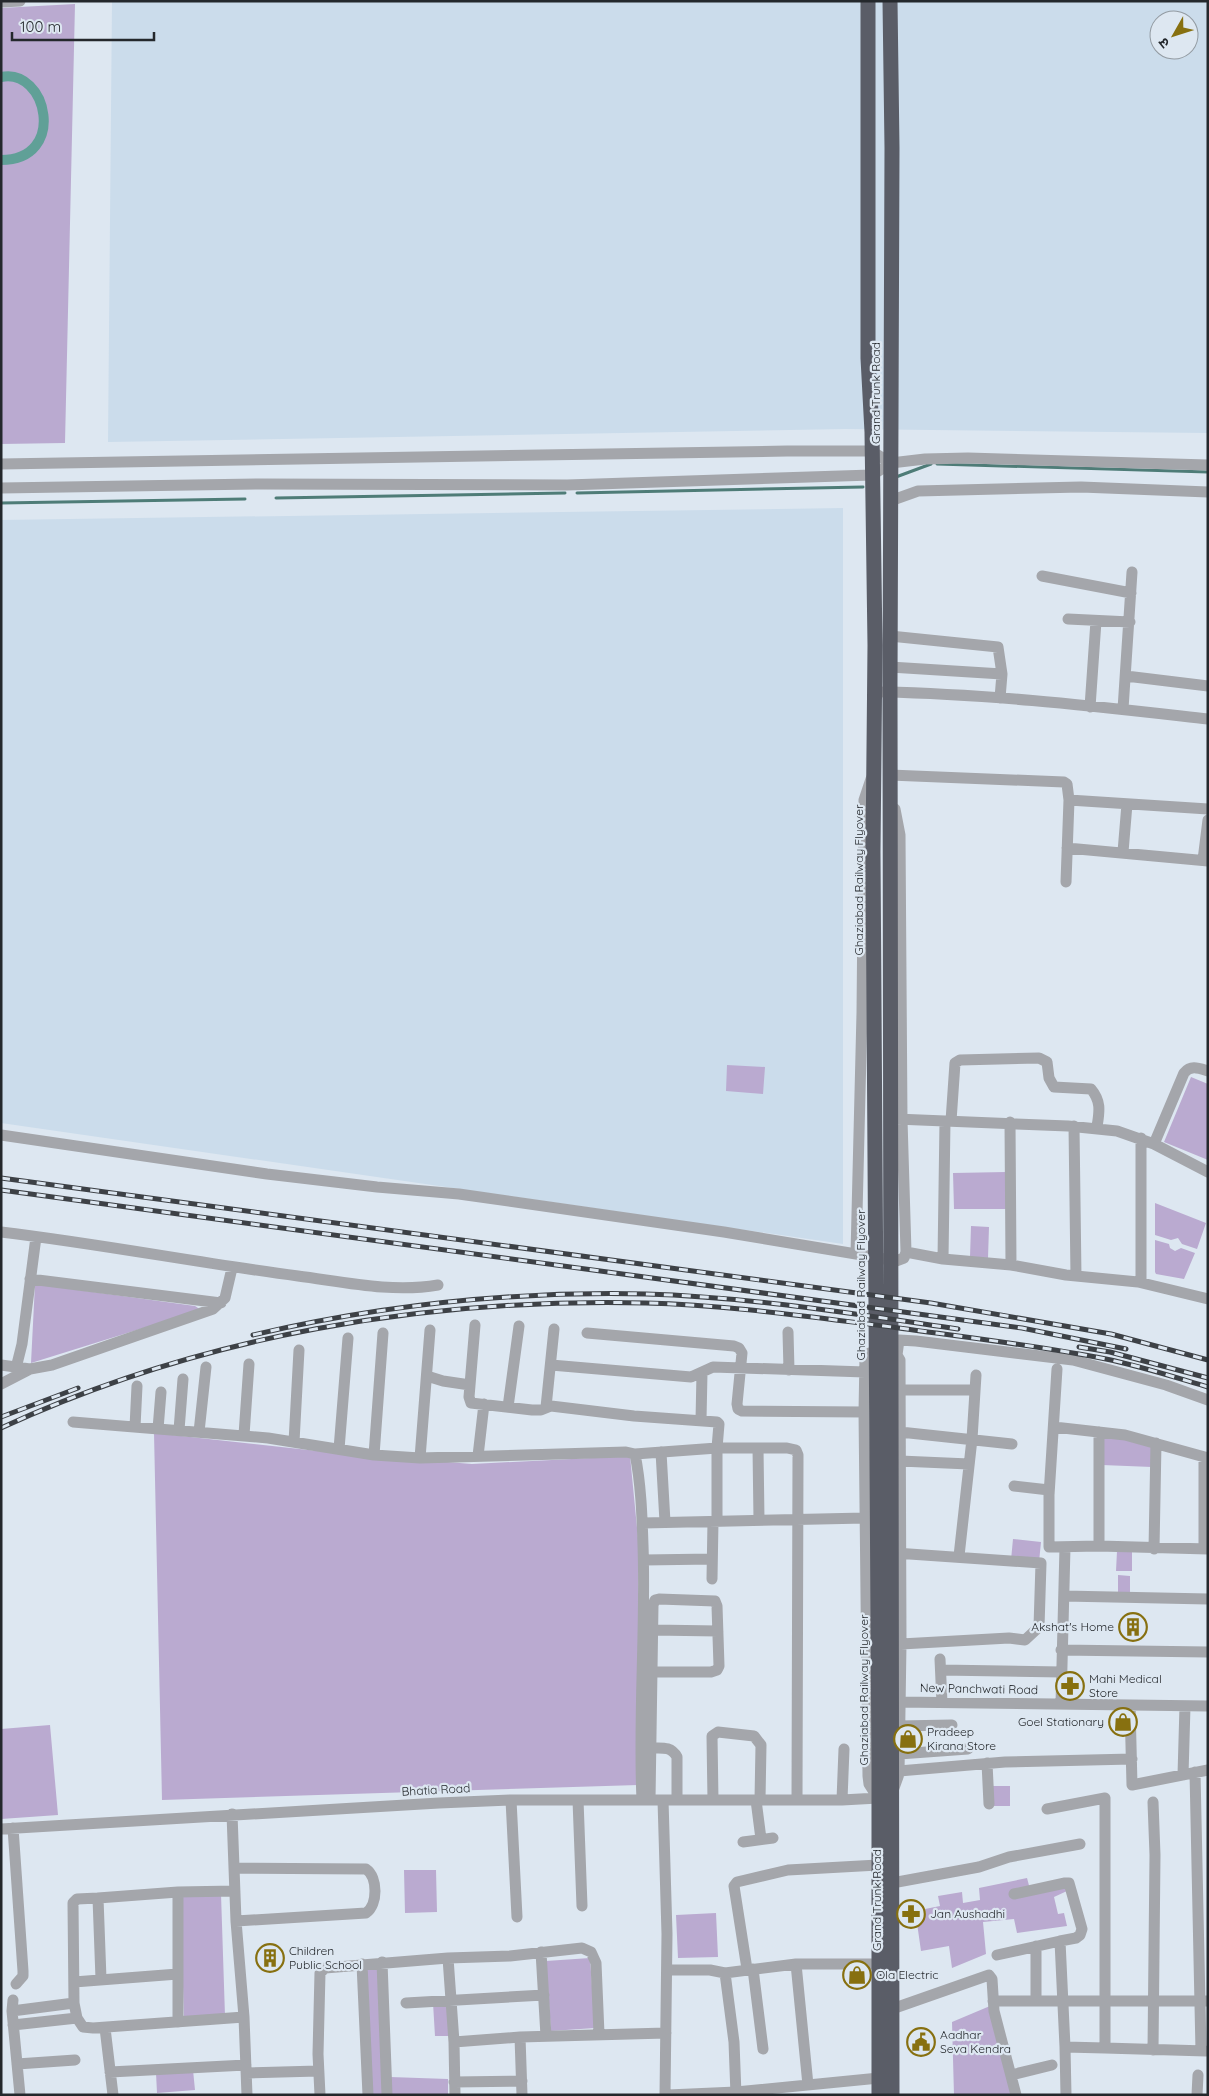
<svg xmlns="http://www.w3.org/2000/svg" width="1209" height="2096" viewBox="0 0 1209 2096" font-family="Quicksand,'Noto Sans Devanagari',sans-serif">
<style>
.built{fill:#cbdceb;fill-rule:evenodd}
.green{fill:#baaad0}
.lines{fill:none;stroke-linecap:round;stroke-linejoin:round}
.stream{stroke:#4e7c77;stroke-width:3}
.canal{stroke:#60a097;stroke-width:10}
.minor{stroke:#a4a6ab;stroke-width:11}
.highway{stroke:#5a5d67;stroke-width:15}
.rail-casing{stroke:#3d4146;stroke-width:5}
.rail{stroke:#dde7f1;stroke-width:3;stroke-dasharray:9;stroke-linecap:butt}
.labels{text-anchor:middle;stroke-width:4.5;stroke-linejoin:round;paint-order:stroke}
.street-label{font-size:12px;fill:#24282c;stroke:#dde7f1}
.poi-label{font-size:12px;fill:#24282c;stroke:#dde7f1;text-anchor:start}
</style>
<rect width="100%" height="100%" fill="#dde7f1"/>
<!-- built -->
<path class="built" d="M112,1H1208V433L846,429L108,442ZM1159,20H1189V50H1159Z
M843,508V1244L1,1123V520Z"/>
<!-- green -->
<path class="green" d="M75,4L65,443L1,444V8Z
M727,1065L765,1067L763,1094L726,1091Z
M1191,1077L1208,1084V1160L1164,1142Z
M1006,1172L1007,1209H954L953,1173Z
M1155,1203L1206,1223L1197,1249L1182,1244L1178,1238L1171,1240L1155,1235Z
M971,1226L989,1227L988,1258L970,1257Z
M1155,1240L1169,1244L1170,1248L1175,1251L1181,1248L1195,1253L1184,1279L1156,1274L1155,1272Z
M35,1284L195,1306L201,1310L31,1363Z
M154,1433L336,1453L472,1464L630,1456L638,1538V1785L162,1800Z
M1103,1434L1153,1446L1152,1467L1102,1465Z
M1013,1539L1041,1542L1039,1562L1011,1560Z
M1117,1551H1132V1571H1116Z
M1118,1575L1130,1576V1592H1118Z
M50,1725L58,1815L1,1819V1729Z
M992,1786H1010V1806H993Z
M404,1870H436L437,1912L405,1913Z
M1027,1878L1031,1893L1064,1885L1067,1891L1054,1897L1058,1914L1064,1913L1067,1926L1017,1933L1014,1919L983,1922L986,1954L952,1968L949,1946L921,1951L917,1923L923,1922L922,1916L926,1914L925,1909L940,1906L938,1896L962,1892L963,1903L980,1900L979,1888Z
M221,1894L225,2016L184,2017L180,1895Z
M716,1913L718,1957L678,1958L676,1915Z
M590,1958L595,2028L551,2031L546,1961Z
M380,1966L384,2095H369L363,1968Z
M449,2002L451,2036H435L433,2003Z
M990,2006L1011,2095H954L952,2022Z
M193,2070L195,2090L157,2093L156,2073Z
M390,2077L448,2079V2095H390Z"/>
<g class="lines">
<!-- stream -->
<path class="stream" d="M937,464L1208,472
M896,477L931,464
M577,493L863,487
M276,498L565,493
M1,503L245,499"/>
<!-- canal -->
<path class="canal" d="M1,77C47,67 68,160 1,160"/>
<!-- minor -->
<path class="minor" d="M1,2L20,1
M1,464L787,451H871L891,463
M1,488L259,484L567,485L872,475L891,463L925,459L968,458L1208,465
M890,501L918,491L1081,487L1208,492
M1042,576L1131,593
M1068,619L1130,622
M890,636L998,647L1002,674L1000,698
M890,667L1002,674
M1126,676L1208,686
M883,692C992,694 1100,707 1208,719
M1090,707L1096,621
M1123,709L1132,572
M890,775L1064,782L1067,784L1069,800L1066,882
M871,779L864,800L862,1013L856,1254L896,1261L904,1258L906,1252L902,1120L900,835L895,809
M1069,800L1208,809
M1067,848L1208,861
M1123,852L1127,804
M1203,860L1208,820
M896,1119L945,1121L943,1259
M945,1121L1068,1126L1117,1131L1154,1144L1208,1172
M951,1121L955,1063L960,1060L1039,1058L1047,1062L1049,1078L1054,1087L1091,1089C1102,1102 1099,1113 1097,1127
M1010,1122L1011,1265
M1074,1126L1076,1276
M1,1135L267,1174L377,1187L459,1194L724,1232L856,1254
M1154,1144L1184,1073C1191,1065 1198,1068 1208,1071
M1,1232C101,1244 199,1263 298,1276C344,1282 392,1293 438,1285
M906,1252L943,1259L1011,1265L1066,1275L1138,1282L1208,1299
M30,1279L221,1303
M1141,1282V1138
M475,1325L469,1397L471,1403L532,1410H541L551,1406L634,1416L717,1422L719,1424L717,1448H787L796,1450L798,1455L797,1800
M788,1332L789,1370
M587,1333L734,1346L739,1348L742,1353L737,1404L738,1409L742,1411L864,1412
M897,1355L899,1340L916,1341L1073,1360L1166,1385L1208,1400
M1,1365L30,1369L52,1365L213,1309L225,1298L232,1268
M551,1365L691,1377L713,1367L865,1372
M16,1368L22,1344L36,1237
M1057,1369L1049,1495V1547L1099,1546L1208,1549
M427,1376L443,1381L470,1385
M1,1384L30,1369
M900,1390H975
M508,1407L519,1326
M546,1407L554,1329
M701,1420L702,1373
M73,1422L268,1438L374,1455L420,1458L626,1452L635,1454C641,1484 642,1515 643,1545C646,1630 638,1715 642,1800H842L878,1798
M135,1427L137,1386
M1054,1427L1125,1435L1208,1458
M158,1429L161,1392
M179,1430L183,1379
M199,1432L206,1367
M900,1432L1012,1444
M244,1435L249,1364
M294,1442L299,1350
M758,1448L759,1520
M339,1449L348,1338
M661,1452L665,1522
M635,1454L717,1448V1521
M374,1455L383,1333
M478,1456L484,1404
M1204,1457V1549
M420,1458L430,1330
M900,1461L969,1464
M1014,1486L1049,1490
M643,1523L865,1518
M1099,1546V1432
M1154,1549L1156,1443
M895,1553L1041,1563L1039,1627L1025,1640L1009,1638L901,1644
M959,1556L972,1439L976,1375
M644,1560L712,1559
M712,1579L713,1521
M1064,1596L1208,1599
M653,1630L718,1631
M1061,1650L1208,1652
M940,1659L942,1703
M941,1670L1062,1672
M899,1702L1208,1706
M1061,1704L1065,1547
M1130,1705L1132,1785L1208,1770
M899,1726L952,1725
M651,1748C662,1748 671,1746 677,1757V1800
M899,1754L968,1749
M987,1763L989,1804
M899,1771L1005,1762L1132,1759
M1195,1772L1201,2051
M1183,1775L1185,1706
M878,1798L869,1784L868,1776L864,1412L865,1357L869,1353L897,1355L900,1360L901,1644L899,1774L894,1788
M511,1800L517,1917
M578,1800L582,1906
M650,1800L653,1605L655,1600L659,1599L715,1601L717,1606L719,1666L717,1670L711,1672H653
M663,1800L667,1934L665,2095
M713,1800L712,1736L718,1732L754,1736L761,1745L760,1800
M756,1800L761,1839
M842,1800L844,1749
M1047,1809L1105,1798V2048L1065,2047L1066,2095
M232,1814L236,1921L244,2017L247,2095
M13,1828L23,1971V1976L16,1984
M1,1829L439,1803L511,1800H642
M743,1842L773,1838
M234,1868L366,1869C378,1877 378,1905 366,1913L236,1921
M892,1883L979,1867L1009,1857L1080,1844
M1014,1894L1065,1883H1069L1082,1929L1080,1935L1076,1938L1060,1941
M98,1898L178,1892
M541,1952L546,2036
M997,1955L1060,1941L1065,2047
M448,1958L510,1956L582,1948L591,1952L596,1963L599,2034
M382,1962L387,2095
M362,1964L368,2095
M796,1964L808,2085
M747,1969L734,1886L737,1882L788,1870L878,1865
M753,1969L763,2049
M667,1970H710L725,1973L796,1964H887
M725,1973L734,2042L736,2095
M101,1979L98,1898L77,1899L73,1903L74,2003L77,2018L83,2027L93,2028L244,2017
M74,1982L178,1974
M13,2000L12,2011L20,2095
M1036,2000V1946
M993,2001H1208
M406,2003L544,1995
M892,2009L989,1975L992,1979L994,2011L1016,2095
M12,2011L74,2003
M178,2022V1892L235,1891
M13,2025L77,2018
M105,2028L113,2095
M520,2037L666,2033
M454,2042L520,2037L522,2095
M1105,2048L1206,2051
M1153,2050L1155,1855L1153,1802
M17,2064L75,2060
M110,2072L246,2065
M247,2073L318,2071
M1011,2075L1052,2065
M454,2082L522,2081
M320,2095L318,2054L320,1973L325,1968L448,1958L454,2042L455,2095
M668,2095L736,2092L879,2078
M1197,2095L1198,2075"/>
<!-- highway -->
<path class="highway" d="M868,1V358L872,432L875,645L873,852L879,1769V2095
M890,1L892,148L890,683L892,2095"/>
<defs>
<path id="rail" d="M1,1178L931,1303L1111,1334L1208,1360
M1,1190L1022,1328L1126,1349
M253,1335C381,1305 514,1291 646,1294C751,1297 855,1314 958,1329
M1079,1347L1110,1352L1208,1378
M1,1417L78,1388
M1,1428C202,1335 426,1298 646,1303C728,1305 810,1317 892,1327C963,1337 1035,1345 1106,1359C1140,1366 1174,1377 1208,1387"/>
</defs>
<!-- rail casing -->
<use href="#rail" class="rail-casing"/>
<!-- rail -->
<use href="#rail" class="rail"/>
</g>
<!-- icons -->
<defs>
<symbol id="building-ring" viewBox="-11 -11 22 22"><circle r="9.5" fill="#dde7f1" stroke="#877010" stroke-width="1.5"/><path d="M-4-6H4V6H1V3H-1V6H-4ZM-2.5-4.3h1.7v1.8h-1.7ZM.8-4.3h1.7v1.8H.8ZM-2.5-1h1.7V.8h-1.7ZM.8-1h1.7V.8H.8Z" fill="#877010"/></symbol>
<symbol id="pharmacy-ring" viewBox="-11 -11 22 22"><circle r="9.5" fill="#dde7f1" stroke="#877010" stroke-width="1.5"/><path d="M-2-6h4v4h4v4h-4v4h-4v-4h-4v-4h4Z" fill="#877010"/></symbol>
<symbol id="shop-ring" viewBox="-11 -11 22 22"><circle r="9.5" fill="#dde7f1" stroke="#877010" stroke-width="1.5"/><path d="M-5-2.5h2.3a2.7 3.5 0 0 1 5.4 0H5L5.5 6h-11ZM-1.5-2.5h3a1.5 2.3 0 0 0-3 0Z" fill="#877010"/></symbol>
<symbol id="civic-ring" viewBox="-11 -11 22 22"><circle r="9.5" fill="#dde7f1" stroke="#877010" stroke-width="1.5"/><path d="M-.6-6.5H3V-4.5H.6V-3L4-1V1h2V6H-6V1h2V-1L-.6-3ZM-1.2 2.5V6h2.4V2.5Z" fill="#877010"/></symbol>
</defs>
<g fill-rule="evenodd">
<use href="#building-ring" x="1117" y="1611" width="32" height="32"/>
<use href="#pharmacy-ring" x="1054" y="1670" width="32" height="32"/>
<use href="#shop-ring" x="1107" y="1706" width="32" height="32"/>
<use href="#shop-ring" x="892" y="1723" width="32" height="32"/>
<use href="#pharmacy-ring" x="895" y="1898" width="32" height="32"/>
<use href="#building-ring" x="254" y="1942" width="32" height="32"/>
<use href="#shop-ring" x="841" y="1959" width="32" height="32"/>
<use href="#civic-ring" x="905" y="2026" width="32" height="32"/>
</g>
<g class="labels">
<!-- street labels -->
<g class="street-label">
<text transform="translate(876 393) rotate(-90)" y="4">Grand Trunk Road</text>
<text transform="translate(859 880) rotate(-90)" y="4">Ghaziabad Railway Flyover</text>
<text transform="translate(861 1285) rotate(-90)" y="4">Ghaziabad Railway Flyover</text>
<text transform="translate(979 1689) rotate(1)" y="4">New Panchwati Road</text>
<text transform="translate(864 1690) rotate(-90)" y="4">Ghaziabad Railway Flyover</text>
<text transform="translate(436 1790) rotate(-3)" y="4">Bhatia Road</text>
<text transform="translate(877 1900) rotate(-90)" y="4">Grand Trunk Road</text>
</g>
<!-- poi labels -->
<g class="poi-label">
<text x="1114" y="1631" text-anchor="end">Akshat's Home</text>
<text x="1089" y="1683">Mahi Medical<tspan x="1089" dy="14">Store</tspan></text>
<text x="1104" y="1726" text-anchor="end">Goel Stationary</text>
<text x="927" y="1736">Pradeep<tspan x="927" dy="14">Kirana Store</tspan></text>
<text x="930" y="1918">Jan Aushadhi</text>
<text x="289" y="1955">Children<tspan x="289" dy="14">Public School</tspan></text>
<text x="876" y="1979">Ola Electric</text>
<text x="940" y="2039">Aadhar<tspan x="940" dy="14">Seva Kendra</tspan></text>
</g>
</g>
<!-- border -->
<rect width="1209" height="2096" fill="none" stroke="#24282c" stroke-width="5"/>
<!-- north arrow -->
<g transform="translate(1174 35) rotate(231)"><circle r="24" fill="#dde7f1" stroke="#939ba2"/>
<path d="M0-4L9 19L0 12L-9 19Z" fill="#877010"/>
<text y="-8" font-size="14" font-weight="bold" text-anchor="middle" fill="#24282c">उ</text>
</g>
<!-- scale -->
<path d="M12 32v8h142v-8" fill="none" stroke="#24282c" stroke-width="2.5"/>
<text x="20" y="32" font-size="15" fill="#24282c" stroke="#dde7f1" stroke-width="4" paint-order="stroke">100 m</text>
</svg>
